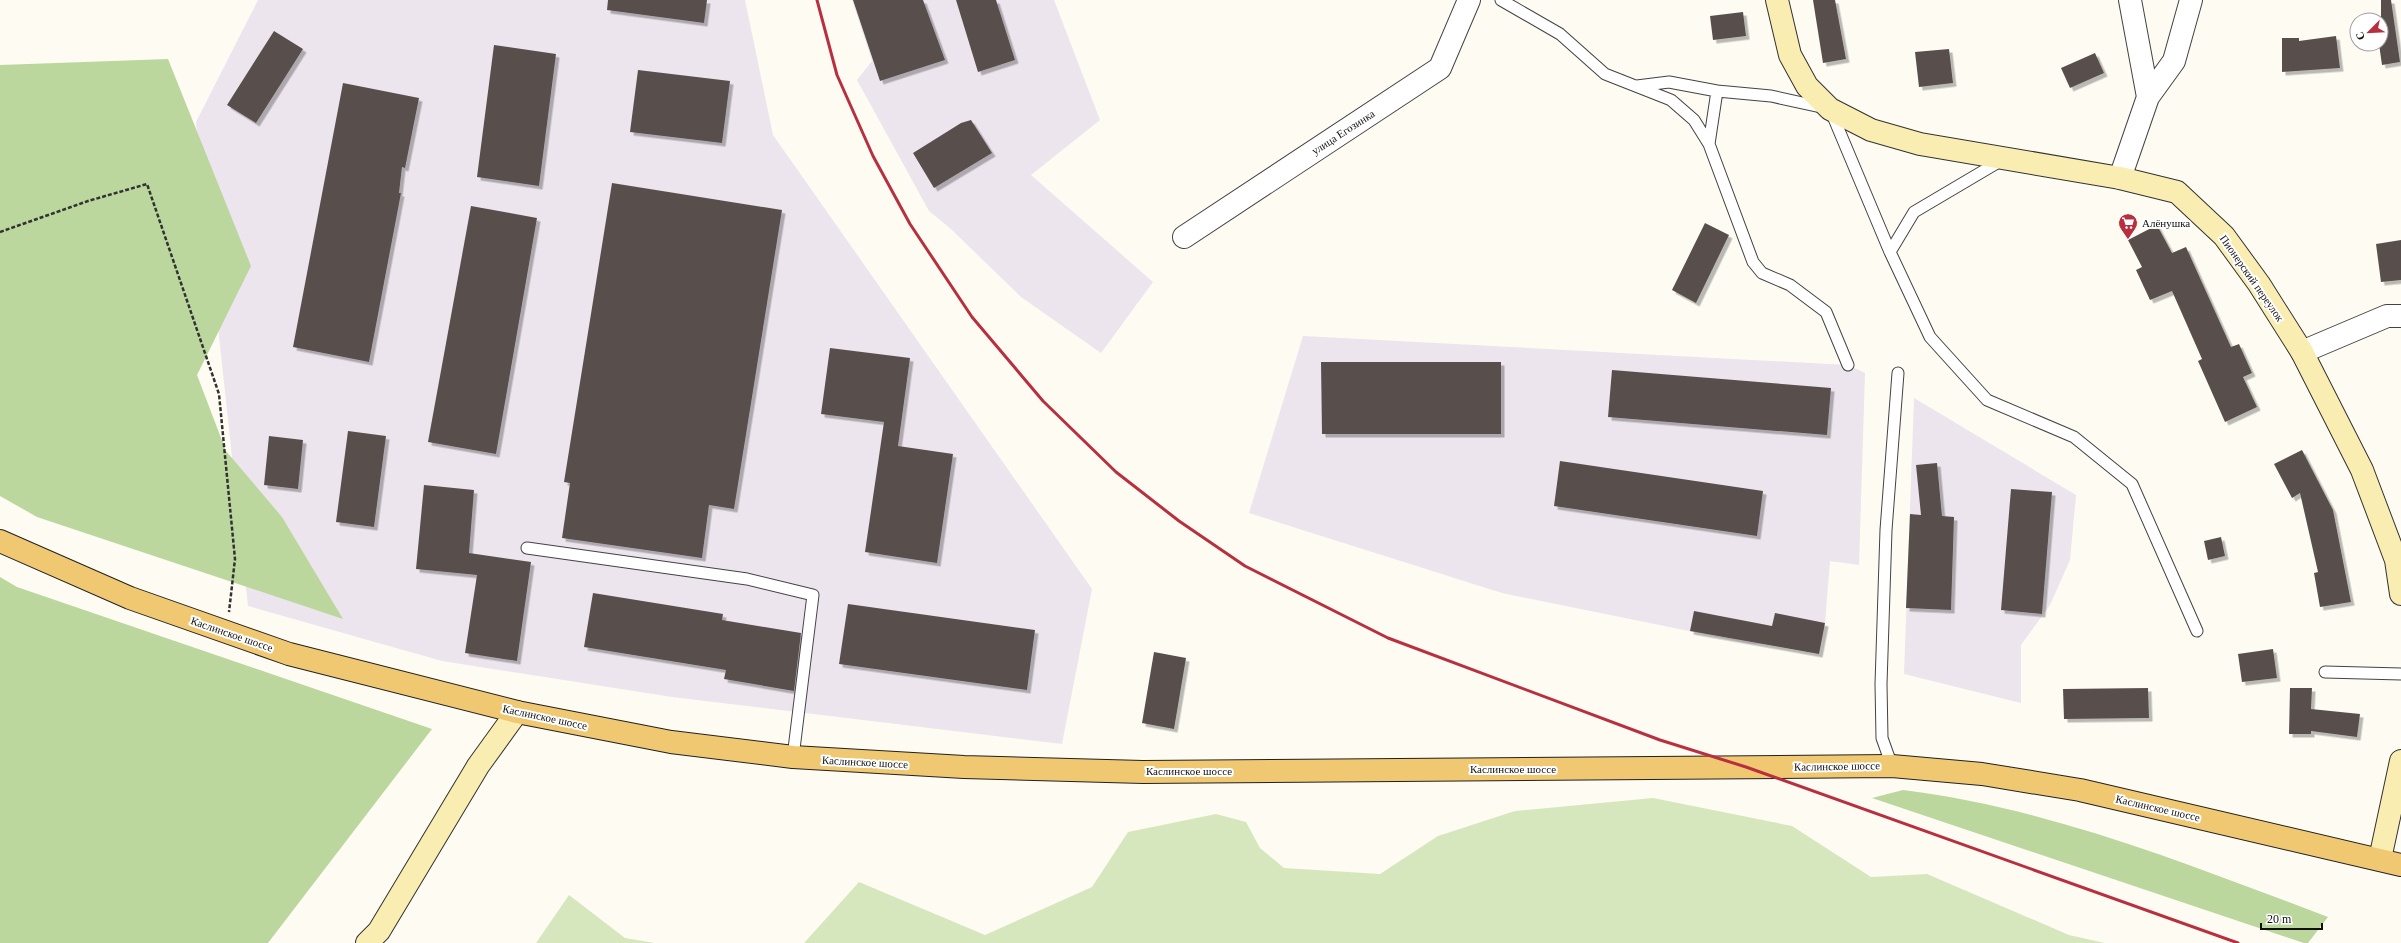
<svg xmlns="http://www.w3.org/2000/svg" width="2401" height="943" viewBox="0 0 2401 943" font-family="Georgia,serif">
<style>
.industrial{fill:#ece5ed}
.green{fill:#d6e7be}
.forest{fill:#bcd79e}
.building{fill:#58504d;filter:url(#shadow)}
.lines{fill:none;stroke-linecap:round;stroke-linejoin:round}
.lane-casing{stroke:#434343;stroke-width:13}
.street-casing{stroke:#434343;stroke-width:24}
.secondary-casing{stroke:#323232;stroke-width:24}
.primary-casing{stroke:#212121;stroke-width:24}
.path{stroke:#323232;stroke-width:2.5;stroke-dasharray:4 2;stroke-linecap:butt}
.lane{stroke:#fff;stroke-width:11}
.street{stroke:#fff;stroke-width:22}
.secondary{stroke:#faedb2;stroke-width:22}
.primary{stroke:#f0c872;stroke-width:22}
.rail{stroke:#b83040;stroke-width:3}
.labels{text-anchor:middle;stroke-width:4;stroke-linejoin:round;paint-order:stroke}
.street-label{font-size:11px;fill:#101010;stroke:#fff}
.poi-label{font-size:11px;fill:#101010;stroke:#fff;text-anchor:start}
</style>
<defs>
<filter id="shadow"><feDropShadow dx="3.5" dy="3.5" stdDeviation="0" flood-color="#0004"/></filter>
</defs>
<rect width="100%" height="100%" fill="#fefbf3"/>
<!-- industrial -->
<path class="industrial" d="M258,0H745L773,135L1092,589L1062,744L672,697L442,661L248,606L196,122Z
M852,0H1054L1100,120L1031,175L1153,282L1101,353L1021,297L951,229L929,211L857,80L872,61Z
M1303,336L1848,365L1865,373L1859,565L1830,561L1825,623L1819,654L1769,644H1753L1502,593L1249,513Z
M1914,398L2076,495L2070,560L2050,605L2021,645V703L1904,674Z"/>
<!-- green -->
<path class="green" d="M1653,798L1792,826L1871,877L1927,874L2069,935L2105,943H804L859,882L985,935L1092,887L1128,832L1216,814L1246,822L1260,848L1284,868L1380,874L1438,836L1515,811Z
M569,895L625,938L655,943H536Z"/>
<!-- forest -->
<path class="forest" d="M168,59L251,266L197,375L226,451L282,517L343,619L37,517L0,496V65Z
M0,577L17,587L432,729L268,943H0Z
M1903,790C2050,808 2190,865 2328,917L2308,943H2304L1872,798Z"/>
<!-- building -->
<path class="building" d="M608,0H707L704,23L607,10Z
M853,0H923L945,60L880,81Z
M956,0H996L1015,60L978,72Z
M1813,0H1835L1846,59L1823,63Z
M2381,0H2391L2400,62L2382,65L2379,44H2381Z
M1743,12L1746,36L1713,40L1710,16Z
M274,31L303,49L256,123L227,105Z
M2336,36L2340,68L2282,72V38H2299V41Z
M494,45L556,54L539,186L477,177Z
M1949,49L1953,83L1919,87L1915,52Z
M2095,53L2104,73L2070,88L2061,68Z
M638,70L730,81L722,143L630,132Z
M343,83L419,98L405,168L402,167L399,193H401L369,362L293,347Z
M971,120L992,153L934,188L913,153L961,123Z
M612,183L782,210L734,509L709,505L702,558L562,538L570,483L564,482Z
M471,206L537,218L496,454L428,442Z
M1705,223L1729,235L1696,303L1672,290Z
M2157,225L2172,253L2186,247L2231,347L2239,344L2252,373L2243,377L2257,407L2225,422L2198,361L2202,359L2172,291L2150,300L2136,270L2142,267L2128,240Z
M2401,240V280L2381,282L2376,244Z
M830,348L910,358L898,446L953,454L937,563L865,552L884,422L821,414Z
M1321,362H1501V434H1322Z
M1612,370L1831,388L1827,435L1608,417Z
M348,431L386,436L374,527L336,522Z
M269,436L303,440L298,489L264,485Z
M2302,450L2333,510L2351,602L2320,607L2314,573L2318,572L2300,493L2292,498L2274,464Z
M1560,461L1763,491L1757,536L1554,506Z
M1937,463L1942,516L1954,517L1951,610L1906,608L1910,514L1921,515L1916,465Z
M424,485L474,490L469,553L531,562L517,661L465,653L477,575L416,569Z
M2011,489L2052,492L2042,614L2001,610Z
M2221,537L2225,556L2208,560L2204,541Z
M593,593L723,614L722,620L801,633L794,691L724,679L726,670L584,647Z
M848,604L1035,630L1027,690L839,664Z
M1694,611L1772,626L1775,613L1825,623L1819,654L1690,631Z
M2273,649L2277,678L2242,682L2238,654Z
M1154,652L1186,658L1174,729L1142,723Z
M2148,688L2149,718L2064,719L2063,689Z
M2290,688H2312L2311,709L2360,714L2357,737L2311,731V734H2289Z"/>
<g class="lines">
<defs>
<path id="lane" d="M1501,0L1560,34L1605,74L1671,100L1694,120L1709,144L1753,262L1762,273L1790,285L1826,312L1848,365
M1637,86L1669,82L1717,91
M1709,144L1717,91L1771,96L1830,109L1890,252L1930,337L1987,400L2074,437L2132,484L2197,631
M1890,252L1914,212L2002,160
M527,548L747,579L813,595L793,757
M2325,672L2401,674
M1892,766L1882,738L1881,684L1886,530L1898,373"/>
<path id="street" d="M2130,0L2148,97L2174,61L2191,0
M2120,178L2148,97
M1184,237L1440,68L1469,0
M2302,352L2387,316H2401"/>
<path id="secondary" d="M1777,0L1790,55L1807,86L1830,109L1871,130L1920,144L2120,178L2177,192L2224,236L2259,284L2302,352L2362,470L2396,560L2401,594
M2380,859L2401,761
M367,943L379,931L478,766L517,712"/>
<path id="primary" d="M0,541L130,598L289,654L517,712L671,742L793,757L964,767L1143,772L1892,766L1982,774L2080,790L2401,865"/>
</defs>
<!-- lane casing -->
<use href="#lane" class="lane-casing"/>
<!-- street casing -->
<use href="#street" class="street-casing"/>
<!-- secondary casing -->
<use href="#secondary" class="secondary-casing"/>
<!-- primary casing -->
<use href="#primary" class="primary-casing"/>
<!-- path -->
<path class="path" d="M0,232L88,201L147,184L219,394L235,559L229,612"/>
<!-- lane -->
<use href="#lane" class="lane"/>
<!-- street -->
<use href="#street" class="street"/>
<!-- secondary -->
<use href="#secondary" class="secondary"/>
<!-- primary -->
<use href="#primary" class="primary"/>
<!-- rail -->
<path class="rail" d="M817,0L837,75L873,156L910,224L972,317L1043,401L1116,472L1179,521L1245,566L1388,638L1660,740L1746,767L2238,943"/>
</g>
<!-- icons -->
<defs>
<symbol id="supermarket-pin" viewBox="-11 -11 22 30"><path d="M0 17L-7.5 6A9.5 9.5 0 1 1 7.5 6Z" fill="#b83040" stroke="#fff"/><path d="M-6-5.5h2.5l.6 2H6L4.5 2H-2.5L-4.4-4H-6ZM-1.5 3.2a1.3 1.3 0 1 0 .1 0ZM3 3.2a1.3 1.3 0 1 0 .1 0Z" fill="#fff"/></symbol>
</defs>
<g fill-rule="evenodd">
<use href="#supermarket-pin" x="2117" y="212" width="22" height="30"/>
</g>
<g class="labels">
<!-- street labels -->
<g class="street-label">
<text transform="translate(1343 132) rotate(-33)" y="4">улица Егозинка</text>
<text transform="translate(2252 278) rotate(55)" y="4">Пионерский переулок</text>
<text transform="translate(232 634) rotate(19)" y="4">Каслинское шоссе</text>
<text transform="translate(545 717) rotate(12)" y="4">Каслинское шоссе</text>
<text transform="translate(865 762) rotate(3)" y="4">Каслинское шоссе</text>
<text transform="translate(1837 766) rotate(-1)" y="4">Каслинское шоссе</text>
<text x="1513" y="773">Каслинское шоссе</text>
<text x="1189" y="775">Каслинское шоссе</text>
<text transform="translate(2158 808) rotate(13)" y="4">Каслинское шоссе</text>
</g>
<!-- poi labels -->
<g class="poi-label">
<text x="2142" y="227">Алёнушка</text>
</g>
</g>
<!-- north arrow -->
<g transform="translate(2369 32) rotate(246)"><circle r="19" fill="#ffffff" stroke="#9f9f9f"/>
<path d="M0-3L7 15L0 10L-7 15Z" fill="#b83040"/>
<text y="-6" font-size="11" font-weight="bold" text-anchor="middle" fill="#101010">С</text>
</g>
<!-- scale -->
<path d="M2261 923v6h61v-6" fill="none" stroke="#101010" stroke-width="2"/>
<text x="2267" y="923" font-size="12" fill="#101010" stroke="#ffffff" stroke-width="3" paint-order="stroke">20 m</text>
</svg>
